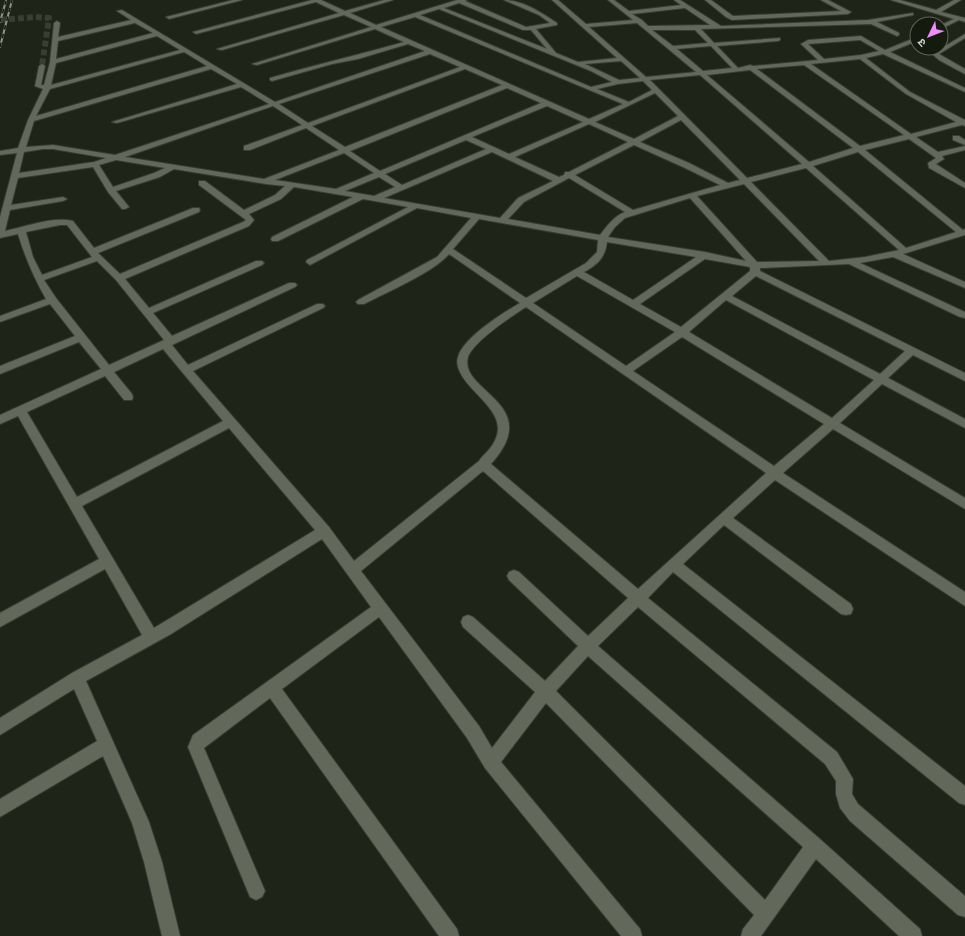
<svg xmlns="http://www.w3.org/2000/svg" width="965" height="936" viewBox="0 0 965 936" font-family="'Sofia Sans Condensed','Noto Sans Devanagari',sans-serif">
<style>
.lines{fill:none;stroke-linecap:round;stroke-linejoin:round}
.minor-tunnel{stroke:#393e33;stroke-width:6;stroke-dasharray:6 3;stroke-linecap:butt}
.minor-casing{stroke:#383d34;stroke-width:2}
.minor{fill:#62695a;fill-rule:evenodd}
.rail-casing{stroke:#90958b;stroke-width:2}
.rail{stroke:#151a0e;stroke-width:1.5;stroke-dasharray:4.5;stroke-linecap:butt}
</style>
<rect width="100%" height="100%" fill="#1e2418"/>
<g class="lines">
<!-- minor-tunnel -->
<path class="minor-tunnel" d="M0,20L35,17L49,18L42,66"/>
<defs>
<path id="minor" d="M233,0H242L169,19L166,17Z
M312,0H321L345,11L384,0H393L350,13L376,25L457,0H467L465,1L526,27L550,23L539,15L504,0C523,0 542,13 557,23V25L536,29L556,53L578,62L617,58L552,0H558L586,24L633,20L608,0H614L629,11L681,5L674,0H680L721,26L868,20L913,13V15L877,22L899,33V35L897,36L871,24L701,29L714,43L780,38V40L778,41L717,46L738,68L750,65L753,66L818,60L801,44L808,40L861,36L885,50L917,37V41L890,52L965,88V92L963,91L883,54L866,58L910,92L965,120V126L962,125L916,137L938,152L965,146V150L942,156L944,159L936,164L965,183V188L929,168L928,163L936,158L909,139L865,150L963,230L965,229V235L903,254L965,282V288L893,257L860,263L965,312V318L960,317L849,264L760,268V271L965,373V381L913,355L888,378L965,419V428L882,384L840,423L965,498V509L833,429L783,473L965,592V606L775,480L733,518L851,604L853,609L851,614L846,615L841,614L724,525L683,564L965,786V805L959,803L673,572L648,598L837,752L853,779L852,794L858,804L965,896V917L958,915L850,821L840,808L836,794V781L825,764L638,607L598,646L821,840L920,929L922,936H899L816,859L761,936H741L743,929L754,915L546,703L501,762L640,929L642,936H621L485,768L467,738L379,617L282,689L457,929L459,936H439L270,698L204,748L265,891L262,897L256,900L250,897L188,747L193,735L371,607L322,539L171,634L86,681L149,822L162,862L180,936H162L144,862L132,823L103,756L0,817V799L97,741L74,689L0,735V718L72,673L142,635L105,569L0,627V613L99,559L18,416L0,424V415L101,369L79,342L0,374V366L75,336L50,304L0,322V316L46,299C34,278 25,257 18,234L0,238V217L17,153L0,155V151L18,148L28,120L43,89L35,86L39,66L42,64L45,66L41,85H44L50,62L54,23L57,21L60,23L58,37L131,20L117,11L122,10L275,102L425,51L408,44L358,59L332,64L272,81L270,80V78C314,65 359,55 404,42L375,29L257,65L252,64L371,27L344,15L222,50L217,49L339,13L316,2L196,34L193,32ZM459,3L523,30H531L547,49L444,8ZM685,8L710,25L648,26L642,20L632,14ZM439,9L591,71L612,82L591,87L420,15ZM415,17L623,104L589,119L381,27ZM135,23L153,33L56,59L58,41ZM637,23L696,72L646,77L589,27ZM652,30H695L708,43L673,46ZM157,36L180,50L51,85L56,63ZM860,40L879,51L861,55L824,59L808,44ZM711,46L732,68L703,71L677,49ZM184,52L207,66L36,116L50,89ZM430,54L460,67L308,123L279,104ZM860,59L906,94L956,122L911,134L811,64ZM621,61L640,78L619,80L585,64ZM804,65L904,135L860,146L757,69ZM211,69L237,84L112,122L117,123L241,87L269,104L115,155L53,145L26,147L34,121ZM465,69L502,85L345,147L312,126ZM750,70L853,148L809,162L707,75ZM700,75L802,164L747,178L650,80ZM643,81L652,90L629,102L597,89L618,84ZM507,88L541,103L380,171L350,151ZM655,93L678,116L634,139L595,122ZM273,106L302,125L244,146V150H250L306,128L339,150L264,179L125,157ZM547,106L583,122L509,154L472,137ZM681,120L740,180L728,183L689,163L640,142ZM589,124L628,142L569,172H565L564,175L559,177L515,157ZM466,140L486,149L402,185L385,174ZM634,145L683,167L720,185L633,210L575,175ZM43,149H53L106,158L94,162L19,173L24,152ZM492,152L553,181L518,198L500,218L384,198ZM858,152L956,232L906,248L813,166ZM344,153L374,173L336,189L275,180ZM116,160L165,168L154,173L113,187L99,165ZM93,167L108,192L122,209H125L129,207L116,191L160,177L174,169L266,184L285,186L275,195L244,210L205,181H199V185L246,220L243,222L120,274L98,253L199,212L200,210L199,208H193L94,248L73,221C53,216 24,227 5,231L10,210L63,201L67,199L63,197L11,205L18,178ZM806,168L899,250L865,257L829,261L751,182ZM379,177L395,187L374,196L345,191ZM569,178L625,212C614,216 607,226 600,235L508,219L524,202ZM744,184L819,261L757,262L697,196ZM294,187L353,197L272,237L271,239L272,241H278L363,199L408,207L307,260L306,262L310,265L417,208L471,218L437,257L358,300L356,302L358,304H364C387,292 434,272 449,254L520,303C503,313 463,338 458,357C456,362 458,368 460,372C471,396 512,414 493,444C489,451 483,455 479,461L354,561L329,527L193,371L323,308L325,306L323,304H317L188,365L172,345L295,287L297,285L295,283H289L172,336L153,313L262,265L264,263L262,261H256L149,308L125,279L249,226L254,220L249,214L281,199ZM690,198L746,261L705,252L608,237L615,227L625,218ZM479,219L598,240L597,252L586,263L526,298L453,249ZM60,225H67L92,257L42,275L33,257L26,232ZM607,242L696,257L633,300L584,272C598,264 605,258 607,242ZM705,259L750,267V271L681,327L640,304ZM97,261L116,280L164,340L109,365L56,298L44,280ZM577,276L675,332L626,366L533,303ZM756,276L905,351L880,374L732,296ZM726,300L874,380L832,418L689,332ZM526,307L766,473L638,589L491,464C546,403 458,392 468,357C473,342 512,316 526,307ZM682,337L824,424L774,466L633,371ZM163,349L223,421L77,497L27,412L105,376L124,400H132L133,397L132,394L114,372ZM229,428L315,530L154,628L82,506ZM483,471L628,598L588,636L519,572L514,570L509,572L507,576L509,580L578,646L545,681L473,617L468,615L463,617L461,622L463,627L535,692L492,748L479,726L361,571ZM588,656L803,847L765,900L556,691Z
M705,0H711L733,16L841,11L821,0H828L851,12L848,14L732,20L726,17Z
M891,0H900L936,10L954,0H961L941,12L965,18V22L959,20L941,29V25L954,19Z
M965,34V38L939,54L965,69V74L939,60L932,54Z
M953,136H959L965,140V145L953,140Z"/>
</defs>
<!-- minor casing -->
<use href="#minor" class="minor-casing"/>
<!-- minor -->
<use href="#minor" class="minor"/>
<defs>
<path id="rail" d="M0,22L6,1
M0,47L12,0"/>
</defs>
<!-- rail casing -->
<use href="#rail" class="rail-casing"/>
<!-- rail -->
<use href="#rail" class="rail"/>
</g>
<!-- north arrow -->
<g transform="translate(929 36) rotate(227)"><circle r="19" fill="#151a0e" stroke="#60645a"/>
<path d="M0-3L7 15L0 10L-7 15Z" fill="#ed8cfa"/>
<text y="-6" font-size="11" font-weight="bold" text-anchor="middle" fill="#d0d4cc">उ</text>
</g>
</svg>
